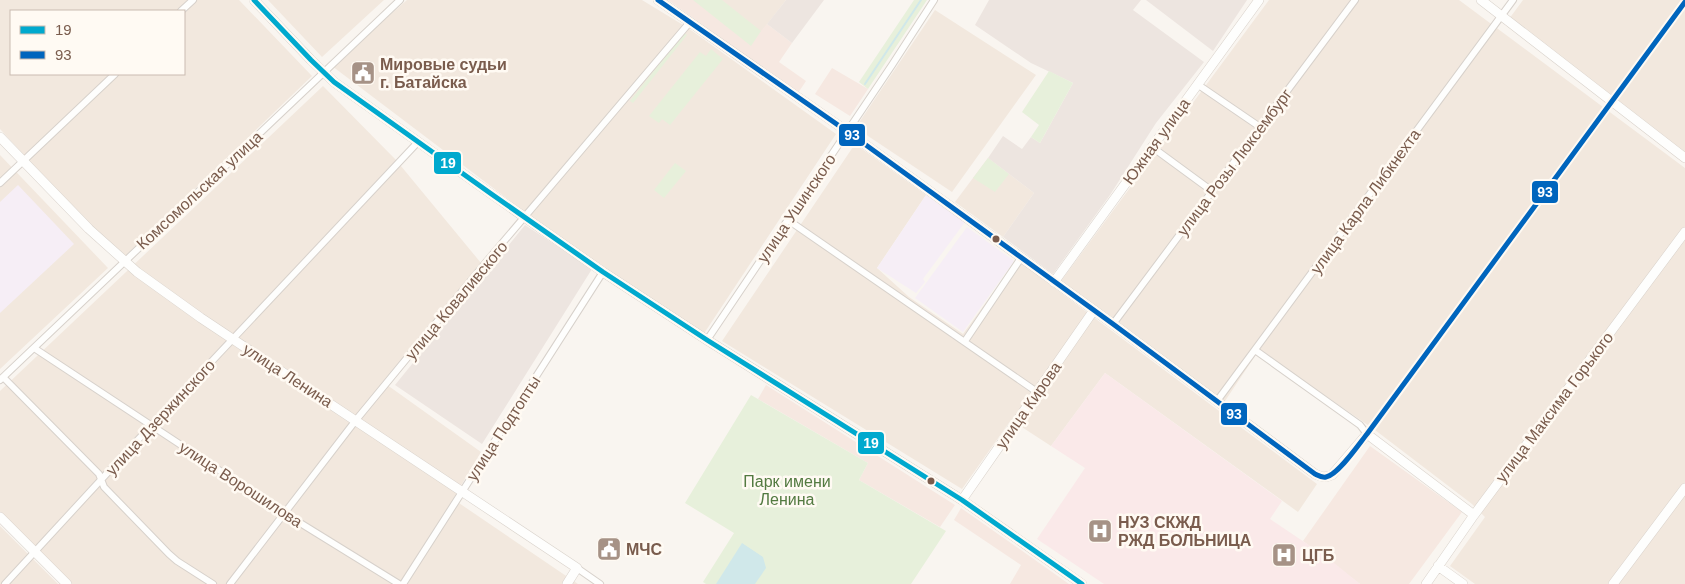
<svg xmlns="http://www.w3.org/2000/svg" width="1685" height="584" viewBox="0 0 1685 584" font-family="Helvetica,sans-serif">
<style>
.residential{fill:#f2e8de;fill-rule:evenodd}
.commercial{fill:#f6e8e1}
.industrial{fill:#ede5e0}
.education{fill:#f6eef6}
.medical{fill:#fae9e9}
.green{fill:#e7f0db}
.water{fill:#d0e8ea}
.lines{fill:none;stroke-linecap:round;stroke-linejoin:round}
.stream{stroke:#d0e8ea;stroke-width:2}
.street-casing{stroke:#d7d1cb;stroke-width:8}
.secondary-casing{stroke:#d9d2cb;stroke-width:10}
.street{stroke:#fefefd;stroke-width:6}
.secondary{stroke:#fefefd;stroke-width:9}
.bus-1-casing{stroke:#fffaf3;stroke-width:9}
.bus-2-casing{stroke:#fffaf3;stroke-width:9}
.bus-1{stroke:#00a9ce;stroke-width:5}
.bus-2{stroke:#0065bd;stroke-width:5}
.bus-dot{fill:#7a5c4d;stroke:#fffaf3;stroke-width:2}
.labels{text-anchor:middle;stroke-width:5;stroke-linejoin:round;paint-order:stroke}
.poi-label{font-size:16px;font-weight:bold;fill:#7a5c4d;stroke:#fffaf3;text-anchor:start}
.street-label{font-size:16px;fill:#7a5c4d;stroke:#fffaf3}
.park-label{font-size:16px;fill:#537a41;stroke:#fffaf3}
.line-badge{stroke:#fffaf3;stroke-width:2}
.badge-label{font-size:14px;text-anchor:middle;font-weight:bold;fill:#fff}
</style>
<rect width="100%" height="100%" fill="#f9f5f0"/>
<!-- residential -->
<path class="residential" d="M0,0H239L312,76L124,257L108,246L0,129ZM11,11H184V74H11Z
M268,0H384L322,57Z
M407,0H642L688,28L836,134L703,335L583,256L332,66Z
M706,0H786L758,36Z
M1269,0H1459L1685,168V584H1475L1450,566L1485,517L1472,504L1375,430L1259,350L1223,404L1061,281Z
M1523,0H1685V155L1509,19Z
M935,10L1036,75L952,192L868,136L858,124Z
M323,86L396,160L481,263L383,382L481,452L453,499L578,584H71L0,512V391Z
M855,144L926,195L877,268L909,297L963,334L1017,260L1317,484L1298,512L1105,373L1051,446L1011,420L962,489L722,341Z
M0,155L108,268L0,369Z
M988,158L1034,193L1003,237L955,202Z
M0,526L58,584H0Z"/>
<!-- commercial -->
<path class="commercial" d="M668,0H706L755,38L767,24L792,43L779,62L806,81L798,93Z
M832,68L868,89L850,116L815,94Z
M766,385L955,505L940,527L859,480L868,463L758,399Z
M1370,446L1462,512L1409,584H1360L1303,541Z
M961,508L1028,555L1069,584H1010L1021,565L954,520Z"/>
<!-- industrial -->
<path class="industrial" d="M786,0H824L792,43L767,24Z
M989,0H1141L1133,10L1204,62L1156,123L1110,195L1053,274L1003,237L1034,193L988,158L1003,136L1022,149L1031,137L1040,143L1073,83L1031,63L975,25Z
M1146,0H1247L1213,51Z
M525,225L592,269L482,444L395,385Z"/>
<!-- education -->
<path class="education" d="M18,185L74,244L0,313V202Z
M926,195L965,222L923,279L925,282L916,293L877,268Z
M967,227L1014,261L963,332L915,298Z"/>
<!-- medical -->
<path class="medical" d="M1105,373L1282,501L1270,519L1328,558L1360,584H1104L1037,539L1085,468L1051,446Z"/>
<!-- green -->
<path class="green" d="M693,0H722L761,31L751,46Z
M914,0H927L868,89L859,82Z
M684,32L687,35L633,103L630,101Z
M711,49L723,59L670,125L662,119L659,123L649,116L700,52L706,56Z
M1049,71L1073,83L1040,143L1031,137L1039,125L1022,112Z
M988,158L1009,174L995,192L973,178Z
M675,163L686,171L664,198L654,190Z
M751,395L868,463L859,480L946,531L911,584H706L703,582L734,533L685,503Z"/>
<!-- water -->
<path class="water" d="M742,543L763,557L766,568L755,584H716Z"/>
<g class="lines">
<!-- stream -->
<path class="stream" d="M865,84L921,0"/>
<defs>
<path id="street" d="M181,11L193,0
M1197,84L1260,127
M1152,147L1212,191
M0,183L115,74
M788,220L1037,392
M1113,324L1355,0
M707,340L892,65L934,0
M965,341L1021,258
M34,348L284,513L399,584
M1255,350L1360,425L1367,434L1685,2
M3,377L99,474L104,487L169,554L177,561L213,584
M0,380L400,0
M1217,401L1513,0
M577,568L600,584
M5,584L134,444L418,142
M230,584L356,420L487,261L690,22
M403,584L603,272"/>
<path id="secondary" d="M254,0L311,60L334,82L490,193L603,272L707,340L962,500L1082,584
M658,0L848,132L1113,324L1315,474C1322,477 1325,478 1332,475L1367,434L1474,515
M1481,0L1685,158
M0,137L89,229L137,272L201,318L577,568L567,584
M1054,282L1259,0
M962,500L1094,310
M0,517L67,584
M1438,566L1463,584
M1426,584L1474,515L1685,232
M1613,584L1685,488"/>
</defs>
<!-- street casing -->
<use href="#street" class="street-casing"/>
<!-- secondary casing -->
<use href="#secondary" class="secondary-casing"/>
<!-- street -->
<use href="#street" class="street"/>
<!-- secondary -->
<use href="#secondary" class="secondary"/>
<defs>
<path id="bus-1" d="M254,0L311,60L334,82L490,193L603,272L707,340L962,500L1082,584"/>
<path id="bus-2" d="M658,0L848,132L1113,324L1315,474C1319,476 1322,478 1326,477C1338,475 1359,444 1367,434L1685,2"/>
</defs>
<!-- bus-1 casing -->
<use href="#bus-1" class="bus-1-casing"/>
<!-- bus-2 casing -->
<use href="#bus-2" class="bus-2-casing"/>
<!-- bus-1 -->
<use href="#bus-1" class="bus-1"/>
<!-- bus-2 -->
<use href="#bus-2" class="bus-2"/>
</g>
<!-- icons -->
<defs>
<symbol id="civic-square" viewBox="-11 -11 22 22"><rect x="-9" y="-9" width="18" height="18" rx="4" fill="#a69286" stroke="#fffaf3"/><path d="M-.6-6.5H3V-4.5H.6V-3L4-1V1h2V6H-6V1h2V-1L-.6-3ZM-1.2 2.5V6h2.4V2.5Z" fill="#fff"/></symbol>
<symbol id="hospital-square" viewBox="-11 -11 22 22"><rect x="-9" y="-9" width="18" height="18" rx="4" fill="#a69286" stroke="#fffaf3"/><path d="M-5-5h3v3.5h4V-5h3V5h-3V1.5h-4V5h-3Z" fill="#fff"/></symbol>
</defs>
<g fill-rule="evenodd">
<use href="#civic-square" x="349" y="59" width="28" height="28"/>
<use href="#hospital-square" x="1086" y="517" width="28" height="28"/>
<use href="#civic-square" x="595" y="535" width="28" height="28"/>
<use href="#hospital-square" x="1270" y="541" width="28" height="28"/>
</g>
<!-- markers -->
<g class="bus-dot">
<circle cx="996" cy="239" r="4.5"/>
<circle cx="931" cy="481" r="4.5"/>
</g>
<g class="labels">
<!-- poi labels -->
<g class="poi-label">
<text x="380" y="70">Мировые судьи<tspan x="380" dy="18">г. Батайска</tspan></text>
<text x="1118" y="528">НУЗ СКЖД<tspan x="1118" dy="18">РЖД БОЛЬНИЦА</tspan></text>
<text x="626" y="555">МЧС</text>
<text x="1302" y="561">ЦГБ</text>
</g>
<!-- street labels -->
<g class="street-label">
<text transform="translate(1156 141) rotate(-54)" y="6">Южная улица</text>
<text transform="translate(1234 162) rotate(-53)" y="6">улица Розы Люксембург</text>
<text transform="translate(199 190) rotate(-43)" y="6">Комсомольская улица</text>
<text transform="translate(1365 201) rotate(-54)" y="6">улица Карла Либкнехта</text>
<text transform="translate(796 208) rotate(-56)" y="6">улица Ушинского</text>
<text transform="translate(456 300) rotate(-50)" y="6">улица Коваливского</text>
<text transform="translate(288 375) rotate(33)" y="6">улица Ленина</text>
<text transform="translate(1028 405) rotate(-55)" y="6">улица Кирова</text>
<text transform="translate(1554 407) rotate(-53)" y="6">улица Максима Горького</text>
<text transform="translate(160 417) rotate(-47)" y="6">улица Дзержинского</text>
<text transform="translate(503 428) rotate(-57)" y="6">улица Подтопты</text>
<text transform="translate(241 484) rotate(33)" y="6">улица Ворошилова</text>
</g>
<!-- park labels -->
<g class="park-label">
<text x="787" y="487">Парк имени<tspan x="787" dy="18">Ленина</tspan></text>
</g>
</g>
<g class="line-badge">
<rect x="838" y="123" width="28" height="24" rx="5" fill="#0065bd"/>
<rect x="433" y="151" width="29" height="24" rx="5" fill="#00a9ce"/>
<rect x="1531" y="180" width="28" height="24" rx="5" fill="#0065bd"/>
<rect x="1220" y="402" width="28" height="24" rx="5" fill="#0065bd"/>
<rect x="857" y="431" width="28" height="24" rx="5" fill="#00a9ce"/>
</g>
<g class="badge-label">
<text x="852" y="140">93</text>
<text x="448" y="168">19</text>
<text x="1545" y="197">93</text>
<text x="1234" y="419">93</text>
<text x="871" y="448">19</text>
</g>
<!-- legend -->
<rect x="10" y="10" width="175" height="65" fill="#fffaf3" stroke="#cabbb1"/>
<rect x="20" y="26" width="25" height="8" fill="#00a9ce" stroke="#cabbb1"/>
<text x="55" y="35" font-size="15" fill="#7a5c4d">19</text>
<rect x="20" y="51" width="25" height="8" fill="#0065bd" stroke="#cabbb1"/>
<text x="55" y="60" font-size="15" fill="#7a5c4d">93</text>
</svg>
